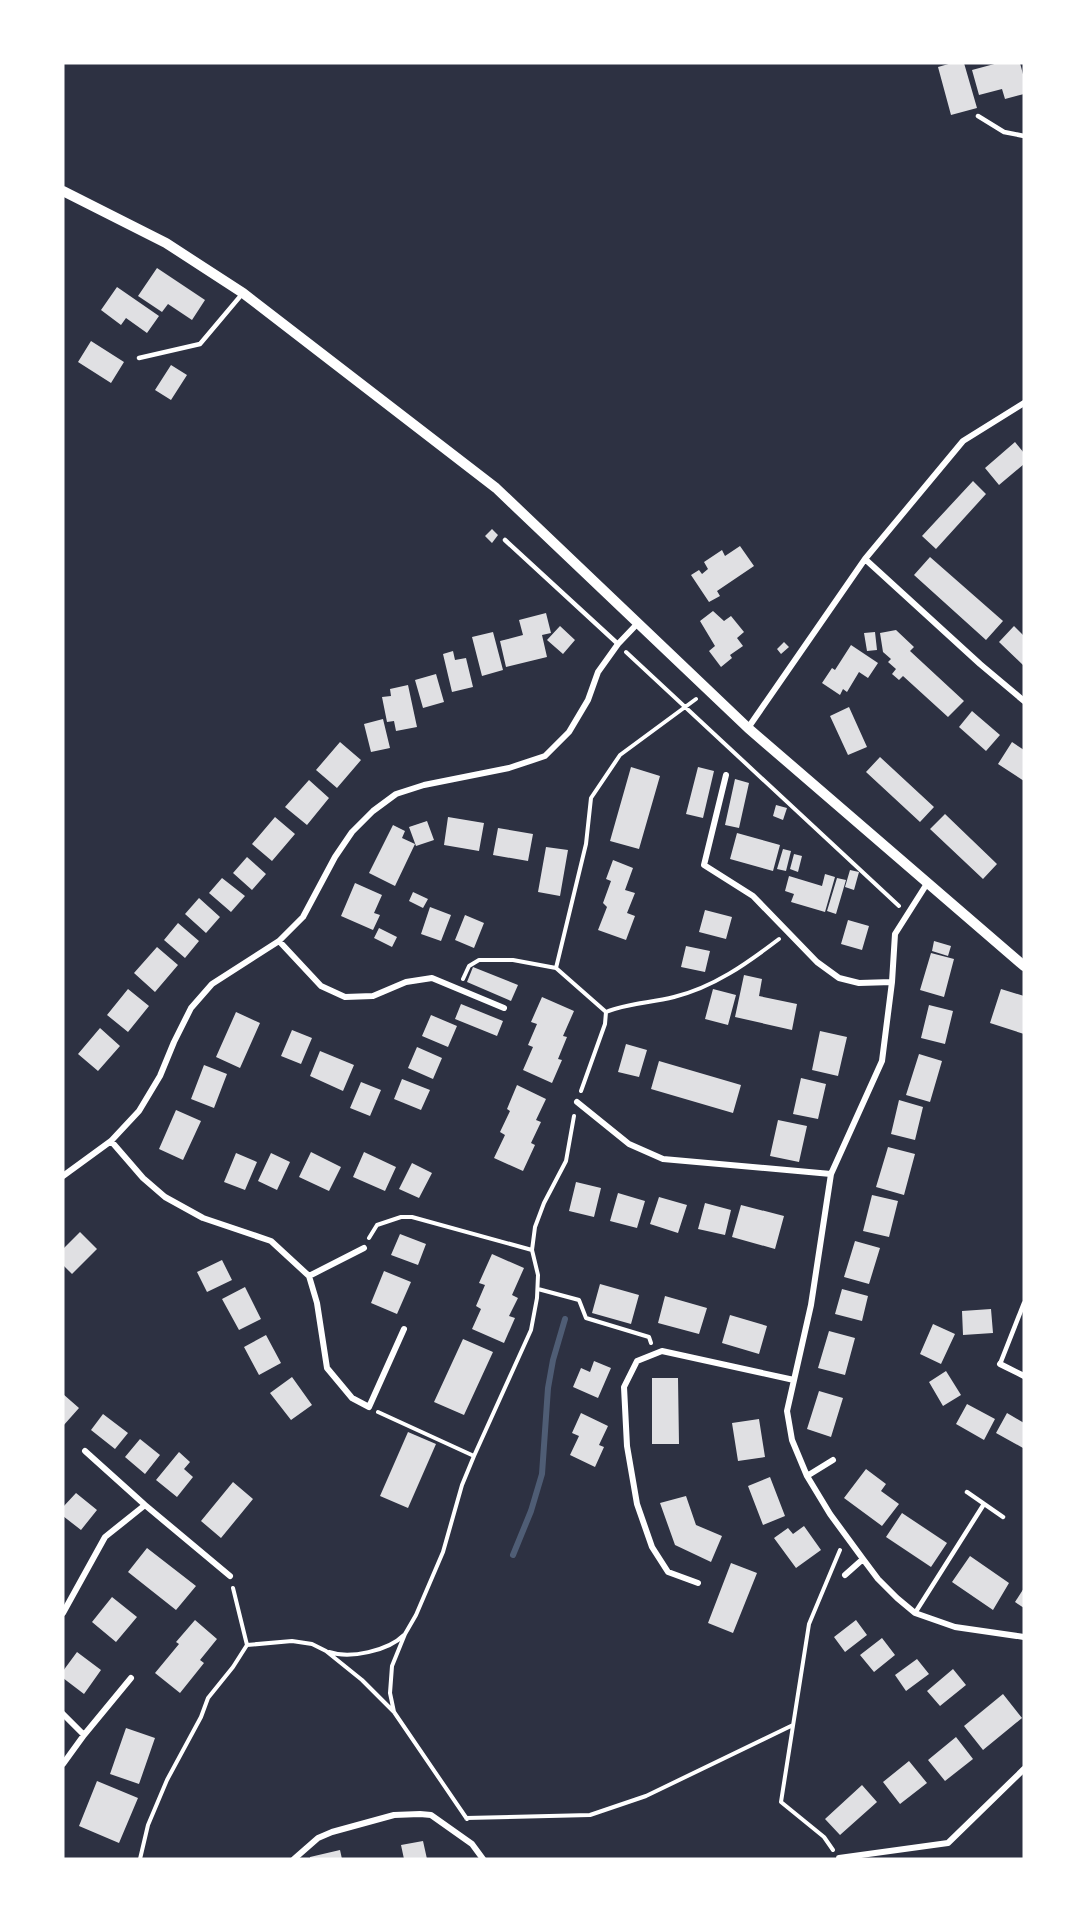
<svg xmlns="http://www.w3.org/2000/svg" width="1087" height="1922" viewBox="0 0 1087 1922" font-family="Ubuntu,sans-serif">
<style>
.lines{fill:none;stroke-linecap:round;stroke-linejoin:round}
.stream{stroke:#4f5d75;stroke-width:6}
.building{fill:#e0e0e3}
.path{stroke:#fff;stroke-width:4}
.service{stroke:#fff;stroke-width:4.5}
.minor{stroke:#fff;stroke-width:6}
.tertiary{stroke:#fff;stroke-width:10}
</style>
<rect width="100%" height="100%" fill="#2d3142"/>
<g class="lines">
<!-- stream -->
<path class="stream" d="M513,1555L531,1511L542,1474L548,1388L553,1360L565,1319"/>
</g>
<!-- building -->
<path class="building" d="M952,63H964L977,108L951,115L938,67Z
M998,63H1020L1024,78V94L1005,99L1002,89L979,95L972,70Z
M157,268L205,300L192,320L168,304L162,312L138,296Z
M117,287L159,316L147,333L126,318L121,325L101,310Z
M91,341L124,362L111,383L78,362Z
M171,365L187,375L171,400L155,390Z
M1015,442L1024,453V464L999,485L985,468Z
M973,481L986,494L936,549L922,536Z
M492,529L498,535L492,543L485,536Z
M740,546L754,566L717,591L720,596L709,602L691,575L699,570L702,574L708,569L704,562L722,550L725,556Z
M930,557L1003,621L986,640L914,575Z
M713,611L724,621L731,616L744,632L737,638L743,646L730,655L732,658L721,667L709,651L715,646L700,621Z
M546,613L551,633L542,635L547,657L506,667L500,641L523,635L519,620Z
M560,626L575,640L563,654L547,640Z
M1014,626L1024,636V666L999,642Z
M896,630L914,647L910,651L964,701L948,717L903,676L899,680L892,674L896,669L888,662L891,659L883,652L880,633Z
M493,632L503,670L482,676L472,637Z
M875,632L877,650L867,651L864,633Z
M784,642L789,647L781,654L777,649Z
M851,645L878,663L868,678L859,672L847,692L843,689L840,695L822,683L832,668L835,670Z
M453,651L455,660L466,658L473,687L452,692L443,654Z
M436,674L444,702L423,708L415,680Z
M408,685L417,727L396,731L394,721L387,722L382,697L391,696L390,689Z
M849,707L867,747L848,755L830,716Z
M972,711L1000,735L986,751L959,727Z
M383,719L390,748L371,752L364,724Z
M340,742L361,760L337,788L316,770Z
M1012,742L1024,750V781L998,764Z
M880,757L934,807L920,822L866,772Z
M631,767L660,776L639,849L610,841Z
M698,767L714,771L703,818L686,814Z
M735,779L749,783L739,828L725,825Z
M309,780L329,798L307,825L285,807Z
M776,805L787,808L783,820L773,816Z
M945,814L997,864L983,879L930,829Z
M275,817L295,834L272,861L252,844Z
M448,817L484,823L479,851L444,845Z
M427,821L434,840L416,846L409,827Z
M393,825L405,831L402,838L415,844L395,886L369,873Z
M498,828L533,834L528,861L493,855Z
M737,833L780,845L773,871L730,859Z
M546,847L568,850L560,896L538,892Z
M783,849L791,851L786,871L777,869Z
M794,854L802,856L798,872L790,869Z
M247,857L266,874L252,890L233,873Z
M613,860L633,868L625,890L635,893L627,913L635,916L626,940L598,930L607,907L603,903L611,881L606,879Z
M850,870L859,872L854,890L845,887Z
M825,874L835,877L825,912L791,902L794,894L785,891L789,876L822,886Z
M222,878L245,896L231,912L209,893Z
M837,878L846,880L836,914L827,911Z
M355,883L382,895L374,913L380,915L373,930L341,916Z
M413,892L428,899L423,908L409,901Z
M199,898L220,917L206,933L185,914Z
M430,907L451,915L441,941L421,934Z
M705,910L732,917L726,939L699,932Z
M465,915L484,923L474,948L455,940Z
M848,920L869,926L862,950L841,944Z
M178,923L199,941L185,958L164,940Z
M379,928L397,937L392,947L374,938Z
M934,941L951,946L948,956L932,951Z
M686,946L710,951L705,972L681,967Z
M157,947L178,965L155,992L134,973Z
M931,953L954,959L944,997L920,990Z
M473,967L518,985L511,1001L467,982Z
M744,975L762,979L759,996L797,1004L792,1030L735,1017Z
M128,989L149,1006L128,1032L107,1015Z
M713,989L736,995L728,1025L705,1019Z
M1001,989L1024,996V1034L990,1023Z
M542,997L574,1011L563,1036L567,1037L558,1059L562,1060L552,1083L523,1070L533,1047L528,1045L537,1024L531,1022Z
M461,1004L503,1021L497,1036L455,1019Z
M929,1005L953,1011L945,1044L921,1038Z
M236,1012L260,1023L240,1068L216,1057Z
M431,1015L457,1026L448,1047L422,1036Z
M100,1028L120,1046L98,1071L78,1054Z
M292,1030L312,1038L301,1064L281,1056Z
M820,1031L847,1037L838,1076L812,1070Z
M626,1044L647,1050L639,1077L618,1072Z
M417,1047L442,1058L433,1079L408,1068Z
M320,1051L354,1065L343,1091L310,1076Z
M919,1054L942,1061L930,1102L906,1095Z
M659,1061L741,1085L733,1113L651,1089Z
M204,1065L227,1074L214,1108L191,1099Z
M801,1078L826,1084L818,1119L793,1114Z
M402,1079L430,1090L421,1110L394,1099Z
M361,1082L381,1090L370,1116L350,1108Z
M517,1085L546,1099L536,1120L541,1122L531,1143L535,1145L523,1171L494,1158L505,1135L500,1132L510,1111L507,1109Z
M899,1100L923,1107L915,1140L891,1134Z
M176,1110L201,1121L183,1160L159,1149Z
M778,1120L807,1126L799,1162L770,1156Z
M888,1147L915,1154L904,1195L876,1187Z
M311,1152L341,1167L329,1191L299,1177Z
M364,1152L396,1167L385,1191L353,1177Z
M236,1153L257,1162L245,1190L224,1182Z
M271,1153L290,1162L277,1190L258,1181Z
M412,1163L432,1173L419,1198L399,1189Z
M576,1182L601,1188L594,1217L569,1211Z
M618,1193L645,1201L637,1228L610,1221Z
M872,1195L898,1201L889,1237L863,1231Z
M659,1197L687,1205L678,1233L650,1224Z
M705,1203L731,1210L725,1235L698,1229Z
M741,1205L784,1216L775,1249L732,1237Z
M80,1232L97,1249L72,1274L63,1265V1249Z
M400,1234L426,1244L418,1265L391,1255Z
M855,1241L880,1248L869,1284L844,1277Z
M492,1254L524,1268L512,1295L518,1298L509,1316L515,1318L504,1343L472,1329L481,1309L476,1306L485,1285L479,1283Z
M222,1260L232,1280L207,1292L197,1272Z
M384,1271L411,1282L397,1314L371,1303Z
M600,1284L639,1295L631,1324L592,1313Z
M245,1287L261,1319L239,1330L222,1299Z
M842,1289L868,1296L862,1321L835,1314Z
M665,1296L707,1308L699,1334L658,1323Z
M991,1309L993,1333L963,1335L962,1311Z
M730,1315L767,1326L759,1354L722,1343Z
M933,1324L955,1334L941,1364L920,1354Z
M829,1331L855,1338L845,1375L818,1368Z
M266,1335L281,1363L259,1375L244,1347Z
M463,1339L493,1352L464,1415L434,1402Z
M594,1361L611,1368L598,1398L573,1387L581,1368L590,1372Z
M946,1371L961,1395L943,1406L929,1382Z
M292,1377L312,1405L291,1420L270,1393Z
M652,1378H678L679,1444H652Z
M819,1391L843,1398L831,1437L807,1429Z
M63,1394L79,1408L63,1426Z
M967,1404L995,1419L984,1440L956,1424Z
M581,1413L608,1426L599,1445L604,1447L595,1467L570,1455L579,1436L572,1433Z
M1007,1413L1024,1423L1023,1448L996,1433Z
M103,1414L128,1433L115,1449L91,1430Z
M759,1419L765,1457L738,1461L732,1423Z
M408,1432L436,1444L408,1508L380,1496Z
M140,1439L160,1455L145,1474L125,1457Z
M179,1452L190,1462L184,1469L193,1477L177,1497L156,1480Z
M866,1469L886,1484L881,1491L899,1504L882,1526L844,1498Z
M770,1477L785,1516L763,1525L748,1486Z
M233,1482L253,1499L221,1538L201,1521Z
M76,1493L97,1510L81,1530L63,1516V1507Z
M686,1496L696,1525L722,1536L711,1562L675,1545L660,1503Z
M902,1513L947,1543L931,1567L886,1537Z
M804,1526L821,1550L796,1568L774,1538L788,1528L793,1534Z
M147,1548L196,1586L176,1610L128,1572Z
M970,1556L1009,1583L993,1610L952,1582Z
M731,1563L757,1573L733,1633L708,1623Z
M1024,1588V1608L1015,1602Z
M112,1597L137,1617L116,1642L92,1622Z
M195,1620L217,1639L200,1660L204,1663L180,1693L155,1673L179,1644L176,1642Z
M856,1620L867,1635L845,1652L834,1637Z
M882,1638L895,1655L874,1672L860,1655Z
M77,1652L101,1670L84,1694L63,1678V1671Z
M917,1659L929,1674L906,1691L895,1675Z
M953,1669L966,1685L940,1706L927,1691Z
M1003,1694L1022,1718L983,1750L964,1726Z
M126,1728L155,1738L139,1784L110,1774Z
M956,1737L973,1759L945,1781L928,1760Z
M909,1761L927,1783L900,1804L883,1782Z
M97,1781L138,1798L119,1843L79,1826Z
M862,1785L877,1802L840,1835L825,1819Z
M423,1841L427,1859H404L401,1845Z
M340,1850L342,1859H310V1857Z"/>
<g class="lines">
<!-- path -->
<path class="path" d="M626,652L899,906
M556,968L586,844L591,798L620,755L696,699
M463,979L469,966L479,960H513L556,968L606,1012L605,1024L581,1091
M606,1012C627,1003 651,1003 674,997C714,987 746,964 779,939
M369,1238L377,1225L401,1217H412L532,1250
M538,1289L579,1300L586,1318L649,1337L651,1343
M378,1412L474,1456L462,1485L443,1552L416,1615L405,1634L392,1666L390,1693L394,1712
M474,1456L531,1330L537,1298L538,1275L532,1250L535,1227L544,1203L566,1161L574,1116
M247,1645L292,1641L312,1644L326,1651L362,1680L394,1712L467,1819
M329,1652C350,1659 388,1651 404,1635
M466,1818L590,1815L646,1796L793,1725
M833,1850L824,1837L781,1802L809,1624L840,1550
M140,1859L148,1825L167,1780L201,1717L208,1698L233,1667L247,1645L233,1588"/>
<!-- service -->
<path class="service" d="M978,116L1004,132L1024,136
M139,358L200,344L243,293
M505,540L618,644
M1000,1364L1024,1303
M967,1492L1003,1517
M915,1613L984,1504"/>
<!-- minor -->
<path class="minor" d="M865,559L980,664L1024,701
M748,728L865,559L963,441L1024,403
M726,775L704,865L753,896L817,962L839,978L859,983L892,982
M928,882L895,934L892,982L882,1061L831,1174L811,1305L787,1411L792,1440L807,1476L830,1514L863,1559L878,1579L897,1598L915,1613L955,1627L1024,1637
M279,941L321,986L345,997L373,996L406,982L432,978L504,1008
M577,1102L629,1144L663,1159L831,1174
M111,1141L143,1178L165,1197L203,1218L271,1241L309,1276L317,1303L327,1368L352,1398L369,1407L404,1329
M63,1176L111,1141L139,1111L160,1076L174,1042L191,1008L212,984L279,941L303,917L335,857L352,832L373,811L396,794L424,785L509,768L545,756L569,732L588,700L598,672L618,644L638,623
M309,1276L364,1248
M1000,1364L1024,1376
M85,1451L145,1505L230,1576
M807,1476L833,1460
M845,1575L863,1559
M698,1583L668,1572L652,1547L637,1504L627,1446L624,1387L637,1361L662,1351L794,1380
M63,1613L105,1537L145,1505
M63,1714L84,1735
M63,1764L84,1735L131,1678
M839,1858L948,1843L1024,1769
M294,1859L318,1838L332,1832L394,1815L420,1814L431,1815L472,1844L483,1859"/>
<!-- tertiary -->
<path class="tertiary" d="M63,191L166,243L243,293L496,488L748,728L1024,966"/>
</g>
<!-- border -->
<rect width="1087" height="1922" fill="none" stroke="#ffffff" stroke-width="129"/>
</svg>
